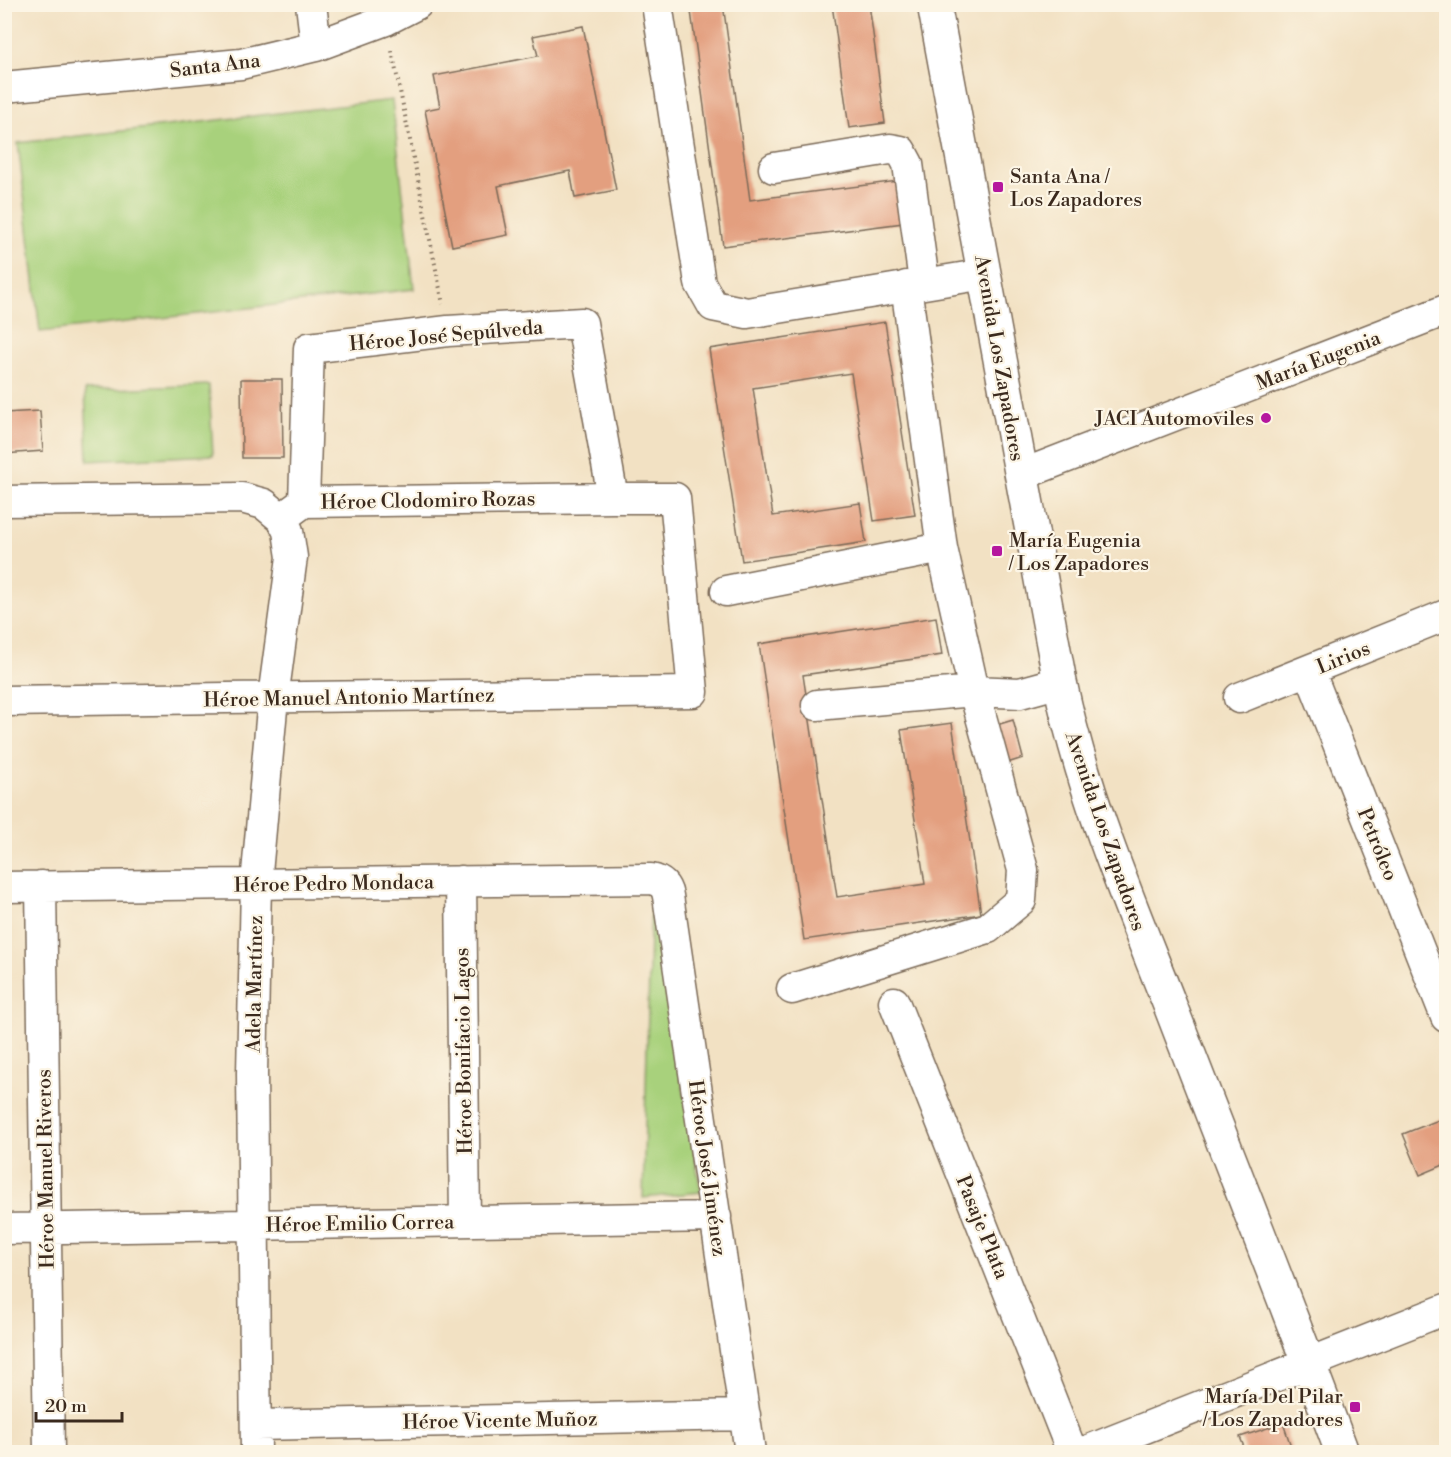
<svg xmlns="http://www.w3.org/2000/svg" width="1451" height="1457" viewBox="0 0 1451 1457" font-family="'Libre Bodoni',serif">
<style>
.green{fill:#a8d17c;stroke:#727e4d;stroke-width:1.5}
.building{fill:#e39f7f}
.lines{fill:none;stroke-linecap:round;stroke-linejoin:round}
.minor-casing{stroke:#7b6a58;stroke-width:33}
.major-casing{stroke:#7b6a58;stroke-width:36}
.path{stroke:#7b6a58;stroke-width:4;stroke-dasharray:1.5 4.5;stroke-linecap:butt}
.minor{stroke:#fff;stroke-width:30}
.major{stroke:#fff;stroke-width:33}
.poi-dot{fill:#b5179e;stroke:#fcf5e5;stroke-width:2}
.labels{text-anchor:middle;stroke-width:4.5;stroke-linejoin:round;paint-order:stroke}
.street-label{font-size:20px;fill:#3b2a1e;stroke:#fcf5e5}
.poi-label{font-size:20px;fill:#3b2a1e;stroke:#fcf5e5;text-anchor:start}
</style>
<rect width="100%" height="100%" fill="#fcf5e5"/>
<filter id="ink" filterUnits="userSpaceOnUse"><feTurbulence type="fractalNoise" baseFrequency=".0167" numOctaves="2"/><feDisplacementMap in="SourceGraphic" scale="12" xChannelSelector="R" yChannelSelector="G"/><feConvolveMatrix kernelMatrix="1 2 1 2 8 2 1 2 1" color-interpolation-filters="sRGB"/></filter>
<filter id="wash" filterUnits="userSpaceOnUse"><feTurbulence type="fractalNoise" baseFrequency=".008" numOctaves="4" result="noise"/><feDisplacementMap in="SourceGraphic" scale="24" xChannelSelector="R" yChannelSelector="G"/><feGaussianBlur stdDeviation="1.35" result="paint"/><feColorMatrix in="noise" values="0 0 0 0 0 0 0 0 0 0 0 0 0 0 0 0 0 1.4 0 .05"/><feComposite in="paint" operator="in"/></filter>
<g filter="url(#wash)">
<rect width="100%" height="100%" fill="#f2e1c3"/>
<!-- green -->
<path class="green" d="M392,100L414,289L40,332L18,143Z
M209,385L213,455L88,461L85,390Z
M651,897L701,1192L643,1198Z"/>
<g id="blocks">
<!-- building -->
<path class="building" d="M690,4H723L750,200L898,181L903,223L723,246Z
M832,4H869L885,123L849,128Z
M583,26L616,190L575,198L570,171L498,186L508,235L452,246L425,110L440,107L434,76L538,56L533,36Z
M885,322L915,515L874,521L851,373L753,388L773,516L860,503L866,542L742,561L709,349Z
M241,379H282L283,458H242Z
M40,411L43,451L4,454V413Z
M936,617L942,655L803,675L837,897L925,884L901,730L952,723L981,914L804,940L759,644Z
M1013,720L1023,758L1001,765L990,727Z
M1446,1117V1164L1420,1175L1403,1134Z
M1283,1423L1293,1452H1246L1240,1437Z"/>
</g>
</g>
<g filter="url(#ink)">
<use href="#blocks" fill-opacity="0" stroke="#7b6a58" stroke-width="1.5"/>
<g class="lines">
<defs>
<path id="minor" d="M311,4L316,46
M657,4L700,283L713,306L747,313L985,274
M4,87L241,64L316,46L386,20L417,4
M774,168L890,149L901,151L908,164L924,282
M1021,475L1446,310
M4,501L242,498L264,504L282,519L288,531L292,557L273,698L256,884L252,1074L256,1452
M289,513L304,502L613,498
M726,591L942,548
M1309,670L1446,1017
M1239,698L1446,615
M4,701L693,692L675,498H613L582,323L448,331L309,348L304,502
M817,705L974,691L1020,693L1060,682
M461,881L465,1221
M41,886L49,1452
M4,887L651,879C661,881 666,886 668,896L750,1452
M792,989L988,928L1021,900L1023,870L974,691L942,548L906,286
M894,1002L1072,1452
M4,1229L716,1217
M256,1425L745,1415
M1084,1452L1446,1309"/>
<path id="major" d="M934,4L1060,682C1083,795 1129,901 1171,1008C1228,1156 1287,1304 1342,1452"/>
</defs>
<!-- minor casing -->
<use href="#minor" class="minor-casing"/>
<!-- major casing -->
<use href="#major" class="major-casing"/>
<!-- path -->
<path class="path" d="M392,51L443,304"/>
<!-- minor -->
<use href="#minor" class="minor"/>
<!-- major -->
<use href="#major" class="major"/>
</g>
</g>
<!-- markers -->
<g class="poi-dot">
<rect x="992" y="181" width="12" height="12" rx="3"/>
<circle cx="1266" cy="418" r="6"/>
<rect x="991" y="545" width="12" height="12" rx="3"/>
<rect x="1349" y="1401" width="12" height="12" rx="3"/>
</g>
<g class="labels">
<!-- street labels -->
<g class="street-label">
<text transform="translate(215 65) rotate(-7)" y="7">Santa Ana</text>
<text transform="translate(446 335) rotate(-5)" y="7">Héroe José Sepúlveda</text>
<text transform="translate(1000 358) rotate(80)" y="7">Avenida Los Zapadores</text>
<text transform="translate(1318 360) rotate(-21)" y="7">María Eugenia</text>
<text transform="translate(428 500) rotate(-1)" y="7">Héroe Clodomiro Rozas</text>
<text transform="translate(1343 657) rotate(-22)" y="7">Lirios</text>
<text transform="translate(349 697) rotate(-1)" y="7">Héroe Manuel Antonio Martínez</text>
<text transform="translate(1106 831) rotate(71)" y="7">Avenida Los Zapadores</text>
<text transform="translate(1378 844) rotate(68)" y="7">Petróleo</text>
<text transform="translate(334 883) rotate(-1)" y="7">Héroe Pedro Mondaca</text>
<text transform="translate(254 984) rotate(-89)" y="7">Adela Martínez</text>
<text transform="translate(463 1051) rotate(-91)" y="7">Héroe Bonifacio Lagos</text>
<text transform="translate(708 1168) rotate(82)" y="7">Héroe José Jiménez</text>
<text transform="translate(45 1169) rotate(-91)" y="7">Héroe Manuel Riveros</text>
<text transform="translate(360 1223) rotate(-1)" y="7">Héroe Emilio Correa</text>
<text transform="translate(983 1227) rotate(68)" y="7">Pasaje Plata</text>
<text transform="translate(500 1420) rotate(-1)" y="7">Héroe Vicente Muñoz</text>
</g>
<!-- poi labels -->
<g class="poi-label">
<text x="1010" y="183">Santa Ana /<tspan x="1010" dy="23">Los Zapadores</tspan></text>
<text x="1254" y="425" text-anchor="end">JACI Automoviles</text>
<text x="1009" y="547">María Eugenia<tspan x="1009" dy="23">/ Los Zapadores</tspan></text>
<text x="1343" y="1403" text-anchor="end">María Del Pilar<tspan x="1343" dy="23">/ Los Zapadores</tspan></text>
</g>
</g>
<!-- margin -->
<rect width="1451" height="1457" fill="none" stroke="#fcf5e5" stroke-width="24"/>
<!-- scale -->
<path d="M36 1412v9h86v-9" fill="none" stroke="#3b2a1e" stroke-width="3"/>
<text x="45" y="1412" font-size="18" fill="#3b2a1e" stroke="#fcf5e5" stroke-width="4.5" paint-order="stroke">20 m</text>
</svg>
